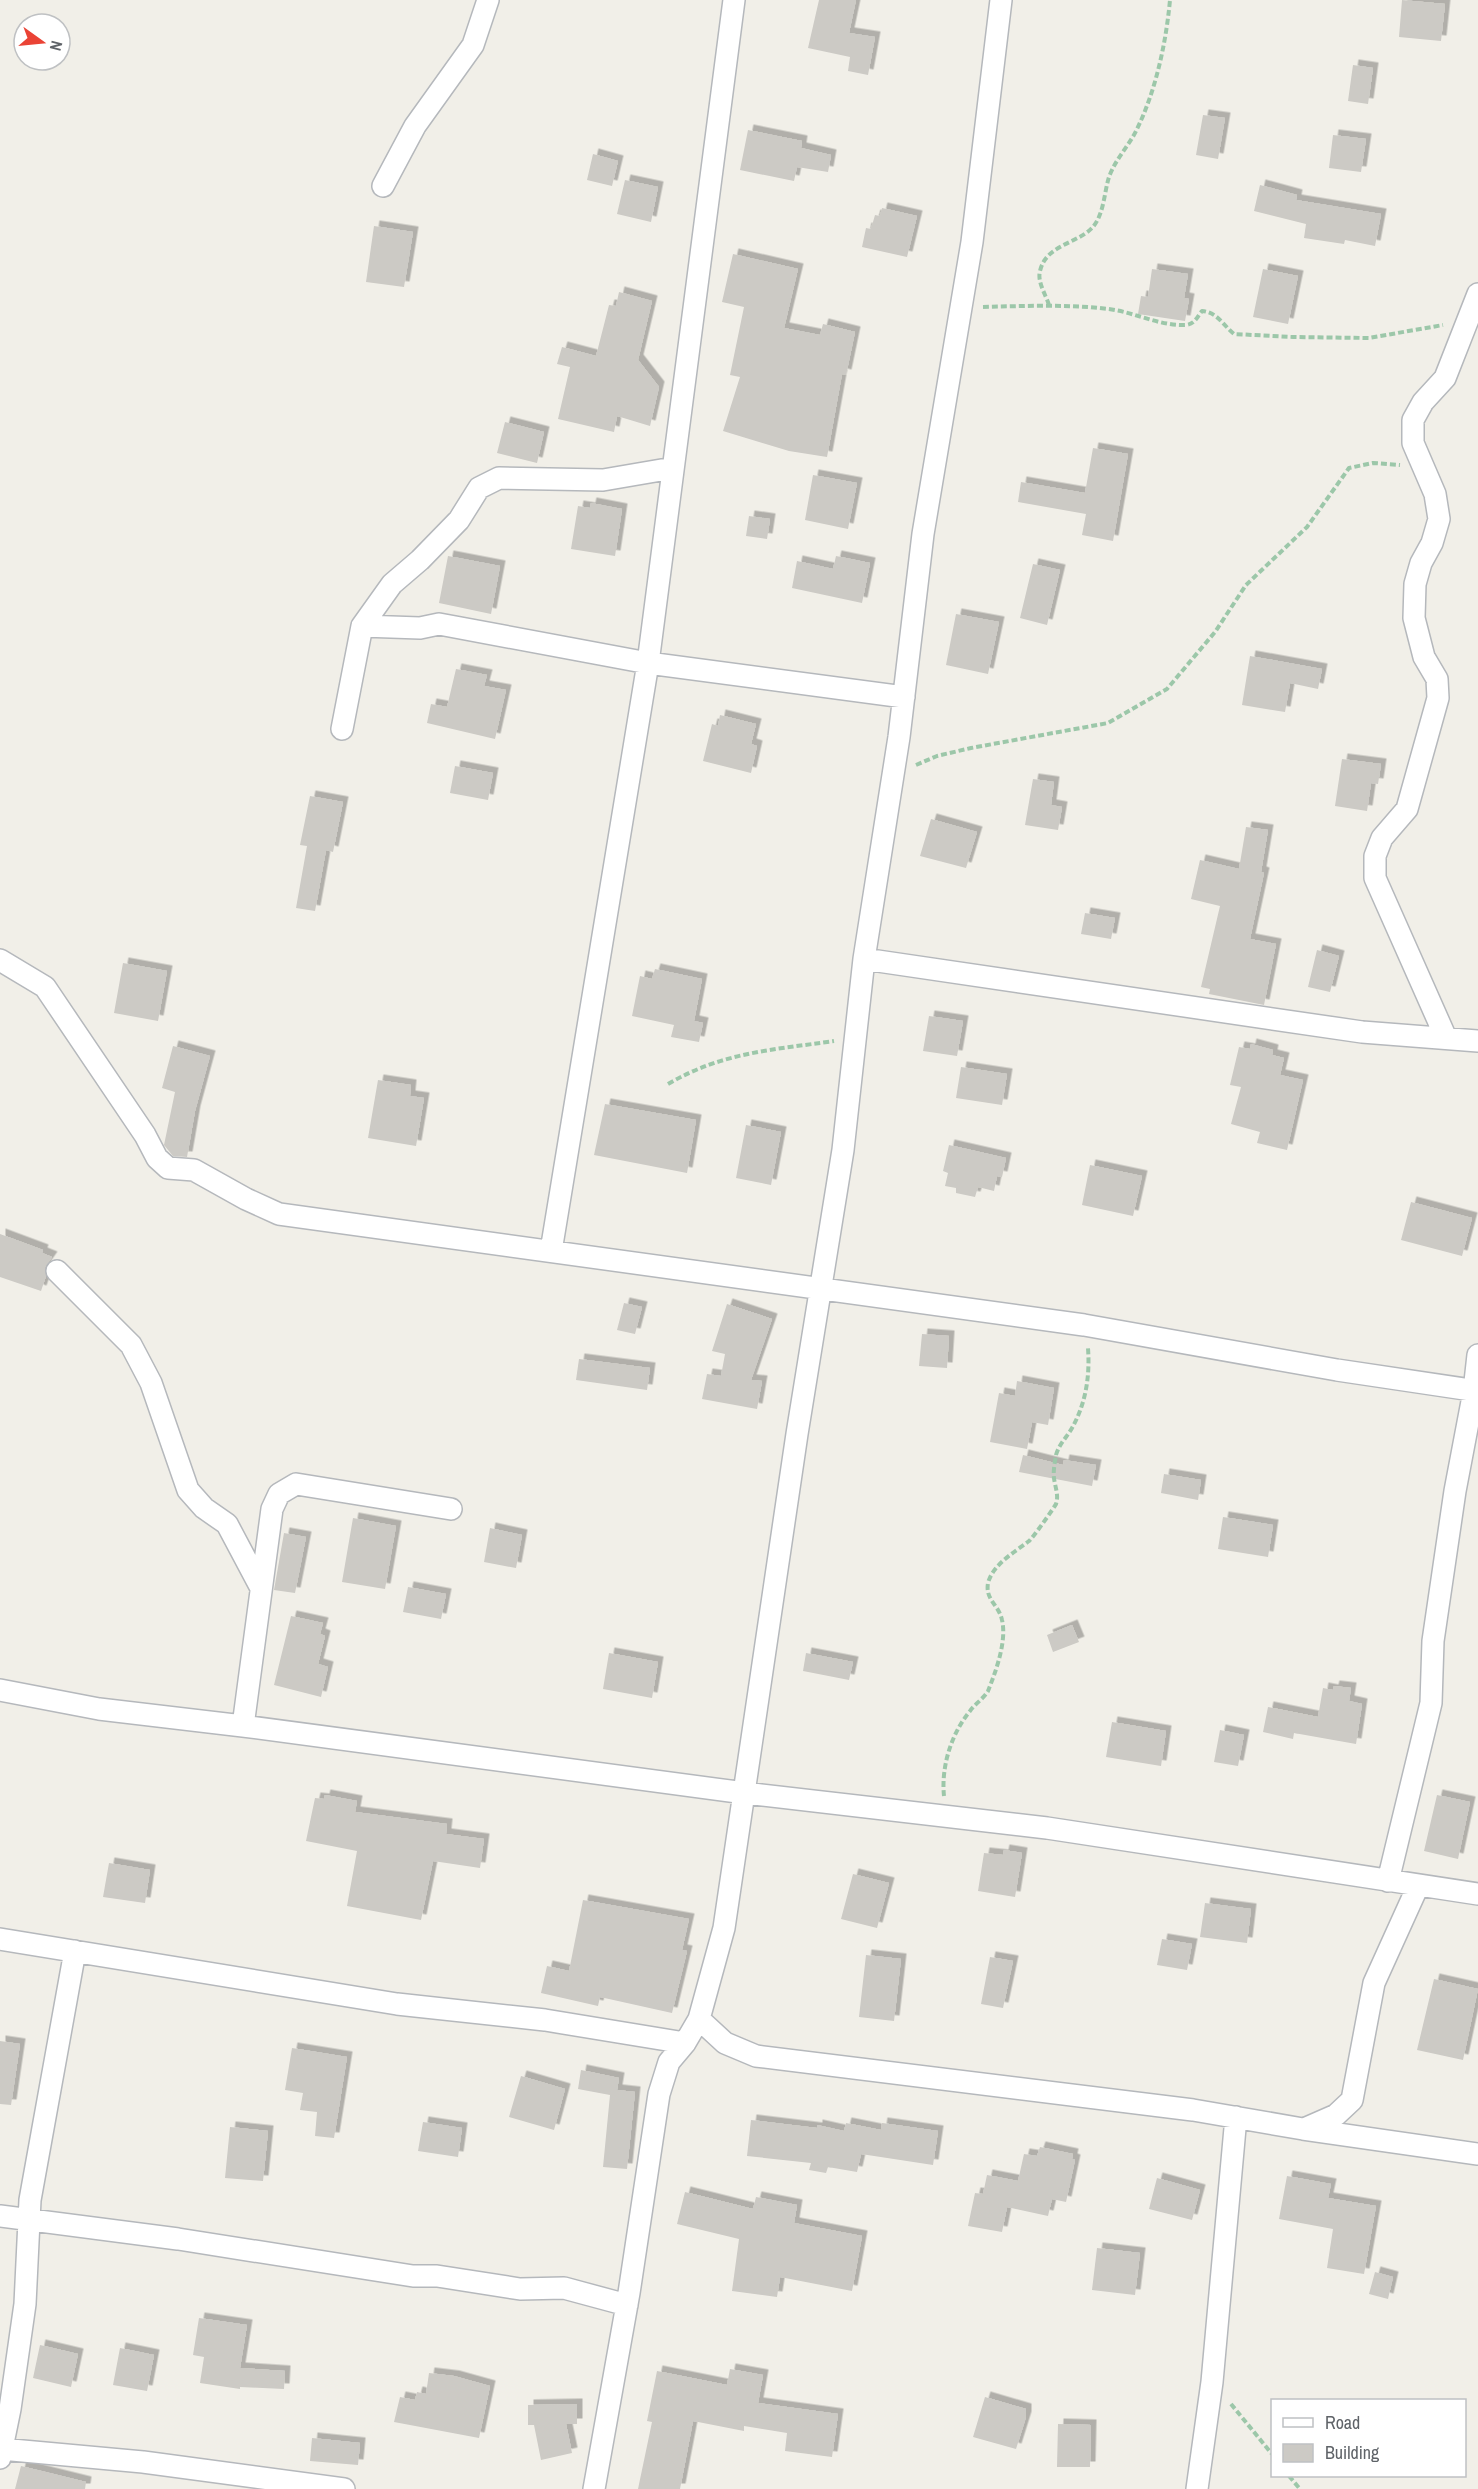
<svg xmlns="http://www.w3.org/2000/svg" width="1478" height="2489" viewBox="0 0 1478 2489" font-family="'Archivo Narrow',sans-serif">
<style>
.building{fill:#cccac5;filter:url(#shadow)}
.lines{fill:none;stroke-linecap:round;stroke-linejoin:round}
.street-casing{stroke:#b5b8bc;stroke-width:24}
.path{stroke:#9cc7a9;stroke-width:4;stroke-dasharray:6 3;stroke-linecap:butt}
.street{stroke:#fff;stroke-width:21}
</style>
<defs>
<filter id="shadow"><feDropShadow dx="5.5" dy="-5.5" stdDeviation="0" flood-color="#0004"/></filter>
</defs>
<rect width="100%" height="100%" fill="#f1efe8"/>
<!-- building -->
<path class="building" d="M819,0H856L849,33L875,37L868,75L848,71L850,57L808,48Z
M1402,0L1445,4L1441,41L1399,37Z
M1353,65L1373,68L1368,104L1348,101Z
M1203,115L1225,118L1218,159L1196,155Z
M748,130L802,141L801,148L831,155L828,172L797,167L794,181L740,170Z
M1333,135L1366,139L1361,172L1329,168Z
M593,154L618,161L612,186L587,180Z
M625,180L658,187L651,222L617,214Z
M1260,185L1297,195L1296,200L1381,214L1375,246L1345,240L1344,244L1304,238L1306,224L1254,211Z
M882,208L917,216L907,257L862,247L866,228L871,229L875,215L880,216Z
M374,226L413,232L404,287L366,282Z
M733,254L798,269L784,328L820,335L823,324L855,332L846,375L842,374L827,457L789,451L723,431L740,377L730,375L744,307L722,302Z
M1152,269L1188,274L1184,298L1189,299L1185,321L1138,314L1141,296L1148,297Z
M1263,269L1298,276L1288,324L1253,317Z
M619,292L652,301L638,360L659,387L650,426L617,416L614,432L558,419L570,367L557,364L562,347L596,356L609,305L616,306Z
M505,422L544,432L537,463L497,453Z
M1093,448L1128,454L1113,541L1082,535L1086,514L1018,502L1021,482L1085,493Z
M813,475L857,483L848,529L805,520Z
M591,503L622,509L615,556L571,549L578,506L590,508Z
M749,516L770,519L767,539L746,536Z
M448,556L500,566L491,614L439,603Z
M836,556L870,563L862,603L792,588L797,561L833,569Z
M1033,564L1060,570L1047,625L1020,618Z
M956,614L999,622L988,674L946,665Z
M1250,656L1322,669L1318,689L1290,683L1285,712L1242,705Z
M456,669L487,675L484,686L506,690L495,739L427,723L431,704L447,707Z
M720,715L756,724L751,744L757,746L751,773L703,761L712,724L718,726Z
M1342,759L1381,764L1378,784L1371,783L1367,811L1335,806Z
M455,766L493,773L488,800L450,793Z
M1033,779L1054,782L1051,805L1062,807L1058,830L1025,825Z
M310,796L343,802L333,852L326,850L315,911L296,908L307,846L300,845Z
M931,819L977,832L966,868L920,856Z
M1246,827L1268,830L1261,872L1264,873L1250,939L1276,944L1264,1005L1209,994L1210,989L1201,987L1220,906L1191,899L1200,860L1239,869Z
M1085,913L1115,918L1111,939L1081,934Z
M1317,950L1339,956L1330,992L1308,987Z
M123,963L167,971L158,1021L114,1013Z
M655,969L702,979L694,1021L703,1023L699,1042L671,1037L674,1025L632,1016L640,976L652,979Z
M929,1016L963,1021L957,1056L923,1051Z
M1251,1044L1273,1050L1272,1055L1284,1058L1280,1075L1303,1080L1287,1150L1257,1143L1260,1132L1231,1124L1241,1087L1230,1085L1239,1047L1250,1049Z
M173,1046L210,1056L195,1111L187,1157L173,1156L164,1145L175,1092L162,1088Z
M961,1067L1007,1074L1002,1105L956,1098Z
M378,1080L411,1085L410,1096L424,1098L416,1146L368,1138Z
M605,1104L696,1120L687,1173L594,1155Z
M746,1125L781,1132L771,1185L736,1178Z
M949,1145L1006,1158L1002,1177L997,1176L994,1191L978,1187L975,1197L956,1193V1188L945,1186L948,1173L943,1171Z
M1090,1165L1142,1176L1133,1216L1082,1205Z
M1411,1202L1472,1218L1462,1256L1401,1240Z
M0,1234L43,1250L42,1253L52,1257L45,1267L46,1276L41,1291L0,1277Z
M624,1303L642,1307L635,1334L617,1330Z
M727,1304L772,1319L751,1380L762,1381L757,1409L702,1399L707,1374L721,1376L725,1354L712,1351Z
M922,1334L949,1336L947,1368L919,1366Z
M579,1359L650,1368L647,1390L576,1380Z
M1017,1381L1054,1388L1048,1425L1032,1422L1027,1449L990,1442L999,1393L1015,1396Z
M1023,1455L1063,1465L1064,1460L1096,1465L1092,1486L1019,1472Z
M1164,1474L1201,1480L1198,1500L1161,1493Z
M1223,1517L1273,1525L1268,1557L1218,1549Z
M353,1518L396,1526L385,1589L342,1582Z
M490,1528L522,1535L516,1568L484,1562Z
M284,1533L306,1537L295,1593L274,1590Z
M408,1587L446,1594L441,1619L403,1612Z
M291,1616L323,1623L320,1634L325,1636L318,1664L328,1667L321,1697L274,1685Z
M1072,1625L1079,1642L1053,1652L1047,1635Z
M609,1653L658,1662L652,1698L603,1689Z
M806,1653L853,1662L849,1680L803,1671Z
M1334,1686L1351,1688L1349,1701L1362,1704L1356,1744L1294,1733L1293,1739L1263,1732L1268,1707L1318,1717L1323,1688L1333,1690Z
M1112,1722L1166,1731L1161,1766L1106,1757Z
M1220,1730L1244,1735L1238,1766L1214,1762Z
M325,1795L357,1801L355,1812L447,1824L446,1834L484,1839L480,1868L433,1861L421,1920L347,1906L357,1851L306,1841L315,1798L324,1799Z
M1437,1795L1470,1802L1458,1859L1424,1851Z
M1004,1850L1022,1853L1015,1897L978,1891L984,1853L1003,1855Z
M109,1863L150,1870L145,1903L103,1897Z
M853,1874L889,1883L877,1928L841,1919Z
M583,1900L689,1919L682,1950L687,1951L672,2013L600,1997L598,2006L541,1993L547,1966L569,1971Z
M1205,1903L1251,1909L1247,1943L1200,1937Z
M1162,1939L1192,1944L1187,1970L1157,1965Z
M866,1955L901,1959L894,2021L859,2017Z
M990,1957L1013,1961L1003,2008L981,2004Z
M1434,1979L1478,1989L1463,2060L1417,2050Z
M0,2041L20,2044L11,2105L0,2104Z
M292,2048L347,2057L334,2138L315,2136L317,2112L300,2110L303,2093L285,2090Z
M581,2070L619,2078L617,2090L635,2092L627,2169L603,2167L610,2095L578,2089Z
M521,2076L565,2089L554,2130L509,2117Z
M751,2120L817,2128V2125L844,2131L846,2123L881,2130L882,2123L938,2131L933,2165L861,2154L857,2172L828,2167L826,2173L809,2170L811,2163L747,2156Z
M423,2122L462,2128L458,2157L418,2151Z
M230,2127L268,2131L263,2181L225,2178Z
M1040,2147L1073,2154L1072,2159L1075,2160L1066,2202L1052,2199L1048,2216L1007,2207L1002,2232L968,2226L975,2193L983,2194L987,2175L1018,2181L1024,2154L1037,2156Z
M1287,2176L1331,2184L1328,2198L1376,2206L1364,2274L1327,2268L1333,2229L1279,2219Z
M1157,2178L1200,2190L1192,2220L1149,2209Z
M685,2192L753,2209L756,2197L797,2205L794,2223L862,2236L852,2291L780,2277L777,2297L732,2291L739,2239L677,2224Z
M1097,2248L1140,2253L1135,2295L1092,2290Z
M1375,2272L1393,2277L1388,2299L1369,2294Z
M199,2318L247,2325L240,2368L285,2371L284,2389L240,2387V2389L200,2383L204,2357L193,2355Z
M40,2345L78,2354L71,2387L33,2378Z
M120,2348L154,2355L147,2391L113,2385Z
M730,2369L763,2375L758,2403L838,2414L832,2457L785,2451L787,2433L744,2426V2431L693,2421L680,2489H638L652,2422L647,2421L657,2371L727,2385Z
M429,2373L454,2376L490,2386L479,2438L394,2422L400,2397L415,2400L417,2392L426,2394Z
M985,2397L1026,2409V2417L1016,2449L973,2437Z
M577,2404V2424H566L572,2453L541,2460L534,2425H528V2405Z
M1058,2424L1091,2425L1090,2467H1057Z
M312,2438L360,2443L358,2465L310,2461Z
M21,2466L86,2482L85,2489H15Z"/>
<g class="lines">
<defs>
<path id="street" d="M383,186L415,126L473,45L488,0
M362,626L420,628L439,624L648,663L904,697
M342,729L362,626L392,584L420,560L459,520L479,488L499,478L603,480L673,468
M864,959L1362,1032L1478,1041
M0,960L45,987L145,1135L157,1158L168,1168L194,1170L246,1199L279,1214L1084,1325L1337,1370L1478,1391
M1446,1038L1375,878V856L1382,838L1407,809L1438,698L1437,679L1424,657L1414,618L1415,584L1421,563L1432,543L1439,519L1435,494L1413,443V420L1423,402L1445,378L1478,294
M551,1251L648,663L734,0
M57,1271L131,1345L151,1383L188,1490L204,1508L227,1524L261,1588
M0,1690L99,1709L243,1726L745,1793L1047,1828L1478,1894
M243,1726L272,1509L279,1494L296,1484L451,1509
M1388,1881L1431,1703L1433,1641L1455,1491L1474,1391L1478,1355
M0,1939L397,2004L545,2020L685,2043
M699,2019L725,2043L756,2056L1193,2110L1303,2129L1478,2154
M1304,2129L1336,2115L1352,2100L1374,1983L1418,1886
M0,2216L178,2239L413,2276H437L520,2289L564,2288L627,2305
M1,2449L143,2462L344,2489
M0,2458L10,2409L25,2304L30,2200L75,1951
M594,2489L629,2293L659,2094L669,2062L685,2043L699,2019L724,1928L797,1434L843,1150L864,959L899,737L923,534L972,242L1001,0
M1197,2489L1212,2382L1236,2117"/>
</defs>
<!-- street casing -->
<use href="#street" class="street-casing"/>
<!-- path -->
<path class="path" d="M1049,305C1046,295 1037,282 1040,271C1046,245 1076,244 1092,228C1104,215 1104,193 1109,177C1116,158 1129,146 1137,129C1156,90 1166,43 1170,0
M983,307C1024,306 1067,304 1108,309C1135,312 1158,326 1186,325C1195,324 1197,317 1202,311C1217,312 1223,325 1234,334L1293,337L1369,338L1443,325
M916,765L937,756L971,748L1108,723L1167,689L1215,632L1246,585L1307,527L1349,468L1373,463L1400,465
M668,1084C723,1052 772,1050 834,1041
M944,1796C941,1767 951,1734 970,1711C975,1704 984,1698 988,1691C996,1671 1007,1641 1002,1620C999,1605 985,1600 988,1583C993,1564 1015,1552 1029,1541C1032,1539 1054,1508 1056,1504C1059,1495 1055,1487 1054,1478C1053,1471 1055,1461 1056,1455C1059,1444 1067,1437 1072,1428C1086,1403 1090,1376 1088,1348
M1231,2404L1272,2454
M1289,2476L1300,2489"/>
<!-- street -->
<use href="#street" class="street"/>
</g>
<!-- legend -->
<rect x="1271" y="2399" width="195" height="78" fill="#ffffff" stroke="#bfc1c3" stroke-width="1.5"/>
<rect x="1283" y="2418" width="30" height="9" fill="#ffffff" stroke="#bfc1c3" stroke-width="1.5"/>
<text x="1325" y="2429" font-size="18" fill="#5f6368">Road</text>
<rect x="1283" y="2444" width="30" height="18" fill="#cccac5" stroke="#bfc1c3" stroke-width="1.5"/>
<text x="1325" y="2459" font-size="18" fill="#5f6368">Building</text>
<!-- north arrow -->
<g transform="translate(42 42) rotate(105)"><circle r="28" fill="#ffffff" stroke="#bfc1c3" stroke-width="1.5"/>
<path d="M0-4.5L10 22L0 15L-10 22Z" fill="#ea4335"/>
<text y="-9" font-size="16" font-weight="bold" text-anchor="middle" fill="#5f6368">N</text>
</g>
</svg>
